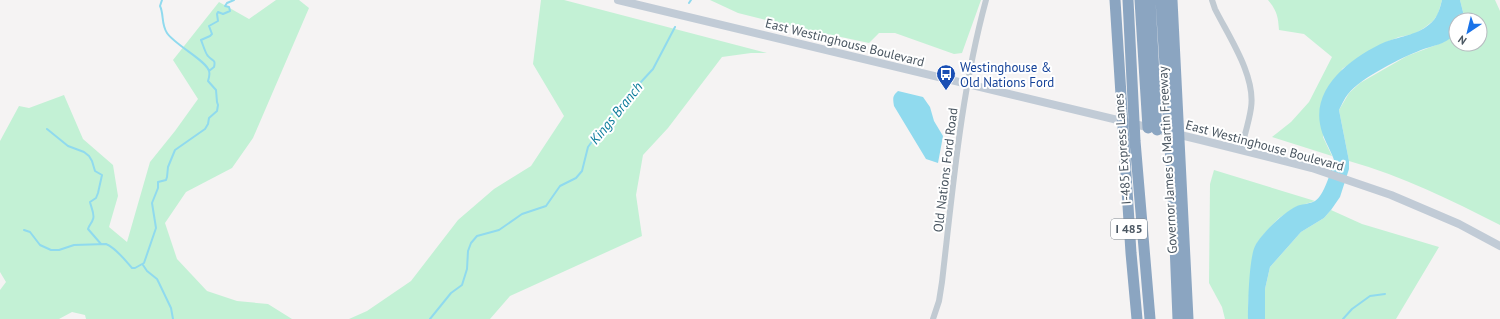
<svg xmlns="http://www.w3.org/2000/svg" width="1500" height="319" viewBox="0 0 1500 319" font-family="'PT Sans',sans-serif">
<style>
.green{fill:#c3f1d5}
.water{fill:#90daee}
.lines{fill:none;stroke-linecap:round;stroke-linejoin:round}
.stream{stroke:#90daee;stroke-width:2}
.minor{stroke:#c1cad2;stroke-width:6}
.secondary{stroke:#c1cbd6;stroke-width:8}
.motorway{stroke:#8ba5c1;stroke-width:11}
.labels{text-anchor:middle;stroke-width:4;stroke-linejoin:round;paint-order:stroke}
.shield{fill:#fff;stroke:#808990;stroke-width:1}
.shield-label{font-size:12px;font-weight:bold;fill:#4a5661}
.street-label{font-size:13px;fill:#4a5661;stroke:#fff}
.transit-label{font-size:13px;fill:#164399;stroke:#fff;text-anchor:start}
.water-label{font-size:14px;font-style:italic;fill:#0c7c9b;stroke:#fff}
</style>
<rect width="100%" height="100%" fill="#f5f3f3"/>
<!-- green -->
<path class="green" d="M276,0H299L309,8L253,138L232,168L186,192L165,223L177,259L207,291L237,301L268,304L292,319H86L85,315L72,312L59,319H0V290L6,282L0,272V141L19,106L29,108L64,95L83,139L113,165L118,196L109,227L127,242L150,162L175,131L198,99L173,60L219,2L249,19Z
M541,0H564L767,53H751L722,57L668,128L643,155L636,195L642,236L510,296L490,319H349L367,311L411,281L458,220L494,189L531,166L564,116L533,64Z
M710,0H981L962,53L954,54L895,33H879L869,43L790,26L738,13Z
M1268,0H1442L1438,14L1433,21L1424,28L1414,34L1399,37L1384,43L1363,55L1342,69L1323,137L1332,156L1272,137L1291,122L1309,102L1332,57L1304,34L1279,30C1278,16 1277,11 1268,0Z
M1460,0H1495L1500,11V225C1451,200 1402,176 1349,161L1339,110L1349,93L1360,83L1407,56L1444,42L1456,32V44H1480V20H1462L1464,16Z
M1214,170L1315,201L1296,207L1279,218L1264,234L1255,246L1248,304V319H1225L1222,307L1209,283L1210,184Z
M1331,210L1362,224L1439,247L1396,319H1265V289L1270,267L1301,232L1324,218Z"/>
<!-- water -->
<path class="water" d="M1442,0H1460L1464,16L1462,20H1456C1456,25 1457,31 1454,35C1446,44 1432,46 1421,50C1401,58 1362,77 1348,94C1344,99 1342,104 1339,110L1349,161V169L1340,197L1331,210L1324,218L1301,232L1270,267L1265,289V319H1248C1248,303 1249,259 1255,246C1262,233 1284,212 1297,206C1302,204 1310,204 1315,201C1324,196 1331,171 1334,160C1330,148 1322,137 1320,124C1313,85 1354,56 1385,42C1401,36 1419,35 1432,22C1438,16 1440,8 1442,0Z
M898,91L923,97L930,107L934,121L943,136L938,163L926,159L894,106C893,99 892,96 898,91Z"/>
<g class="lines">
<!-- stream -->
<path class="stream" d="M689,3L691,0
M209,71L214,67C216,59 212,61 208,56C206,55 202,42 201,40L210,36L212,34L209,26L218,21L217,14L218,12L223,14L230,11L229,7L225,6L227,3L234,0
M47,129L68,146L84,152L89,156L92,161L95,171L102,175L98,193L96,198L90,202C91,207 95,215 93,219C92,223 89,225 88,229L101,244
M24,230L30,232L40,245L51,250H59L74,245L106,244C116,248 125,260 132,268H135L144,263L156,228L152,203L158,188V182L166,180L167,177L168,167L175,150L205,129L208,124L209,118L217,111L218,105L217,102L216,90L208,81C209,78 210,74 209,71C207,61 175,45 167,33C161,24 164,14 160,6L162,0
M143,265L147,271L157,279L159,283L171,308L173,319
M430,319L451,293L462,285L467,269L468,251L471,243L477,236L499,230L522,214L546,206L560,186L576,178L582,171L588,147L615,110L653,69L675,27
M1343,319L1352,309L1370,296L1385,294"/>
<!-- minor -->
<path class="minor" d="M1212,0L1215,9C1229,37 1256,76 1251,108C1249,122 1244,137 1241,150
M933,319L939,301L942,282C953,187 961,92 986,0"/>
<!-- secondary -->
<path class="secondary" d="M618,0L1201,140L1312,168L1391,195L1459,224L1500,246"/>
<!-- motorway -->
<path class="motorway" d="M1115,0L1131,253L1137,319
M1128,0L1135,141L1150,319
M1140,0L1148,128
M1150,0L1157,130
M1161,0L1173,195L1178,319
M1172,0L1188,319"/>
</g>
<!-- icons -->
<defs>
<symbol id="bus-pin" viewBox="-11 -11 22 30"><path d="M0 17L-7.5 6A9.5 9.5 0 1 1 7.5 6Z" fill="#1a4fb4" stroke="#fff"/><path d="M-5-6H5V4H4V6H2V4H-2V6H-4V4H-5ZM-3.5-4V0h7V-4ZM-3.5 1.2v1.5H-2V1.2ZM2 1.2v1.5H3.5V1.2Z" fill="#fff"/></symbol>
</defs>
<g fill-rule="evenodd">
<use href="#bus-pin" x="935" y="63" width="22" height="30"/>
</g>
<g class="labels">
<!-- shield labels -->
<rect class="shield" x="1111" y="219" width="36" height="20" rx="3"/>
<g class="shield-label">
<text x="1129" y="233">I 485</text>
</g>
<!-- street labels -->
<g class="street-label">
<text transform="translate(845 42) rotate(14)" y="5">East Westinghouse Boulevard</text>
<text transform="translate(1265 145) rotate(15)" y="5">East Westinghouse Boulevard</text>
<text transform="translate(1122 149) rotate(-94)" y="5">I-485 Express Lanes</text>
<text transform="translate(1167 160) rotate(-93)" y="5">Governor James G Martin Freeway</text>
<text transform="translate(945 170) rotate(-83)" y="5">Old Nations Ford Road</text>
</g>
<!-- transit labels -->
<g class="transit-label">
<text x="960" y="72">Westinghouse &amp;<tspan x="960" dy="15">Old Nations Ford</tspan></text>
</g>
<!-- water labels -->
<g class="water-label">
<text transform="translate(616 113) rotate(-51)" y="5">Kings Branch</text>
</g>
</g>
<!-- north arrow -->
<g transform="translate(1468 32) rotate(215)"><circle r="19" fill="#ffffff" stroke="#b7bbc0"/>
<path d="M0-3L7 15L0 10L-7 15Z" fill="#1a73e8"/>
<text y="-6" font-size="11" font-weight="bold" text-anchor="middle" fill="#4a5661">N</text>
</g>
</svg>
